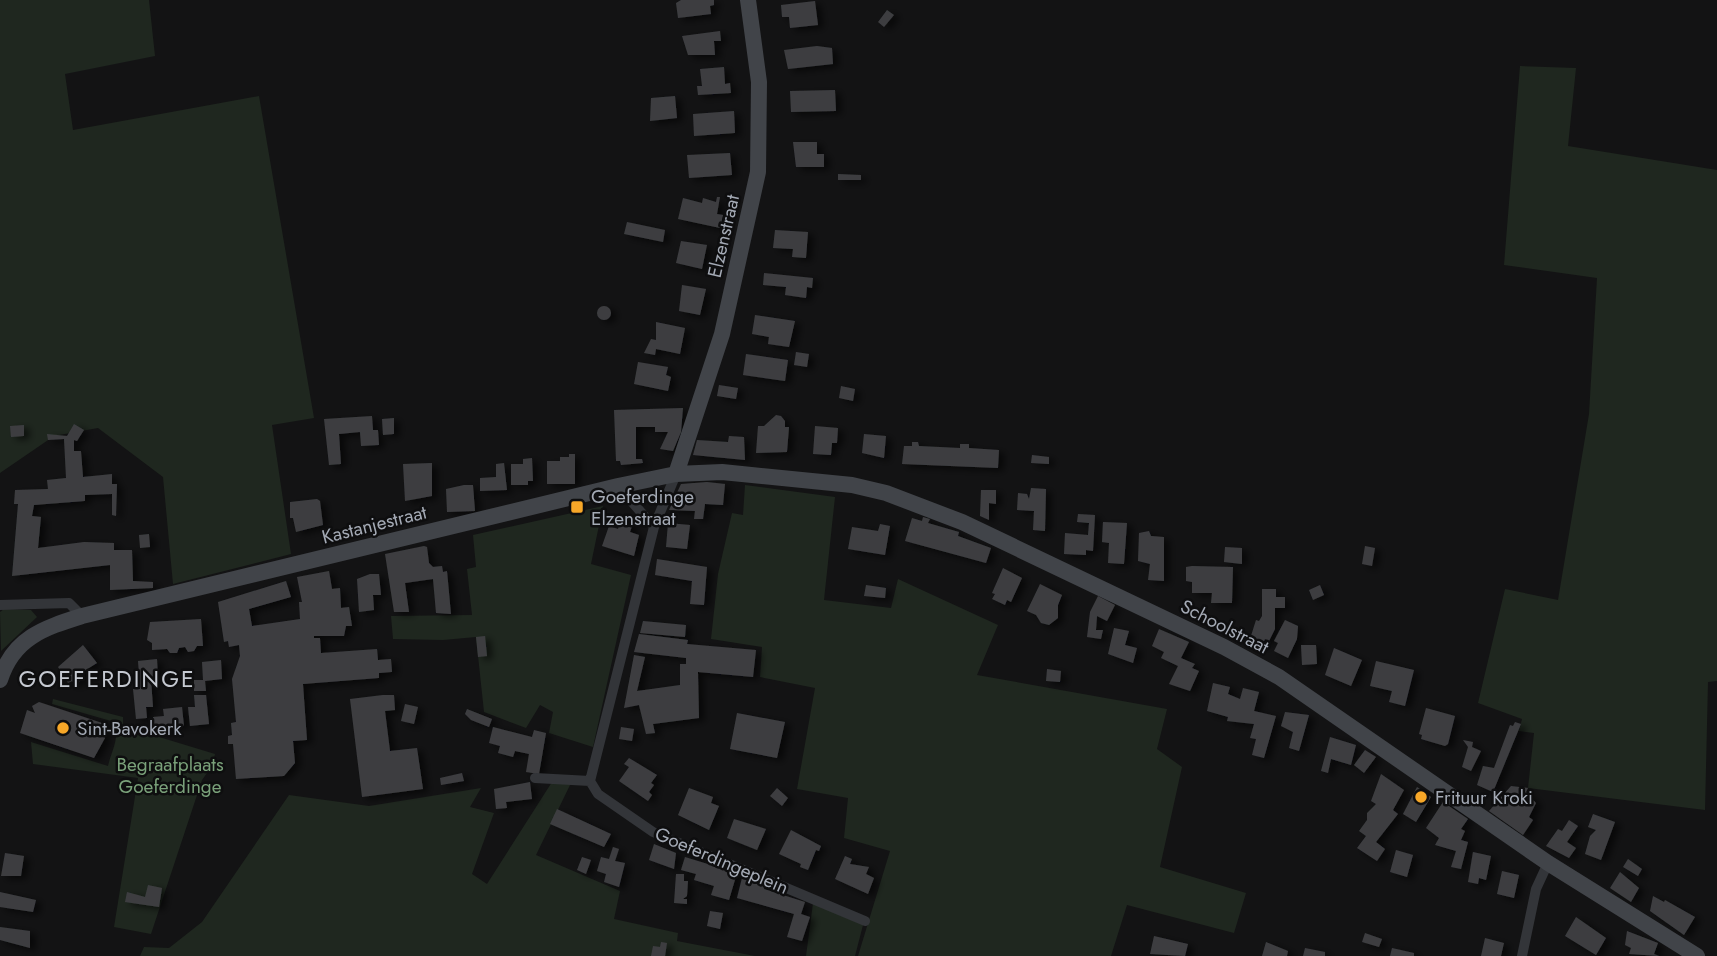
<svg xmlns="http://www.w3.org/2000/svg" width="1717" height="956" viewBox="0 0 1717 956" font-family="Jost,sans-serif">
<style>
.green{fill:#1f271f}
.building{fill:#3d3e41;filter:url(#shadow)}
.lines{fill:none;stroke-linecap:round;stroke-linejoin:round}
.street{stroke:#333539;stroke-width:10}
.secondary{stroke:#414449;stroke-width:16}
.poi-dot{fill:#f7a728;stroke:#0e0e0f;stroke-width:2.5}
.labels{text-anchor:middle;stroke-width:5;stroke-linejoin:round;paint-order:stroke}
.street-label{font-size:19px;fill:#a4aab5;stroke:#0e0e0f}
.poi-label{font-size:19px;fill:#a4aab5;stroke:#0e0e0f;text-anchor:start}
.park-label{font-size:19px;fill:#7aa17a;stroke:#0e0e0f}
.quarter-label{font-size:23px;letter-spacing:2px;fill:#c5c9d1;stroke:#0e0e0f}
</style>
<defs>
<filter id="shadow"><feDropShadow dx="5.5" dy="3" stdDeviation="3.5" flood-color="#0009"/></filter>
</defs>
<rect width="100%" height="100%" fill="#131314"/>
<!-- green -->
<path class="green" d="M0,0H149L155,56L65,74L73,130L259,96L314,418L272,425L291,554L173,584L163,477L98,428L54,436L0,473Z
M1520,66L1576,68L1568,146L1717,170V681L1708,682L1705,810L1528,788L1534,733L1519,731L1522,719L1478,703L1505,589L1558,600L1589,414L1597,278L1504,265Z
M745,485L835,497L824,600L891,608L898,579L998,625L977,675L1167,709L1157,749L1182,767L1160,867L1246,893L1234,933L1127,905L1111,956H858L890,851L844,838L848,798L797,789L815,688L760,677L762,647L711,639L718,574L732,513L743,515Z
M603,506L591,564L631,575L593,747L549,733L553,712L540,705L526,728L484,712L476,637L443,640L393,639L391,616L472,615L467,569L476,567L473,535Z
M4,609L31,610L37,617L1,651L0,612Z
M53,699L123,717V726L215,754L212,766L202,780L151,934L114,927L138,778L33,764L31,742L108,766C111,752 123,731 111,721L52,704Z
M552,782L571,783L536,855L620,891L614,919L678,933L677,941L755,956H140L144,947L169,948L202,922L289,795L369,806L481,788L470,807L494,813L472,874L487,884Z
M813,903L863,925L855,956H806Z"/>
<!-- building -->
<path class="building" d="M681,0H714V5L710,6L711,14L678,18L676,3Z
M815,1L818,25L790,28L789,17H782L781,5Z
M887,10L894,15L884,27L878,22Z
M720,31L721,41H714L715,55H688L682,36Z
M817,46L832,48L833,64L788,69L784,50Z
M724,67L725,84L730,83L731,93L698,95L697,86H702L700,69Z
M835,90L836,111L791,112L790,91Z
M675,96L677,118L650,121L651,98Z
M734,111L735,133L694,136L693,114Z
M793,142H817V154H824V167H796Z
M730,153L732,175L689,178L687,155Z
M838,174L861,175V180H838Z
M717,197H720L717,214L723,215L720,228L678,219L683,198L702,203L703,198L716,202Z
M627,222L665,230L663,242L624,234Z
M775,230L808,232L806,258L792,257L793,249L773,248Z
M681,241L707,245L702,269L676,263Z
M764,273L813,278L812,288L807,287L806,298L785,295L786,287L763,285Z
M682,285L706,289L700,315L679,311Z
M597 313a7 7 0 1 1 14 0a7 7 0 1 1-14 0Z
M755,315L795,321L789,347L768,344L769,337L752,334Z
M656,322L685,328L680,354L656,349L655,355L644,353L651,339L656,340Z
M796,352L809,354L807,367L794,365Z
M746,354L788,360L785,381L743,375Z
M638,362L668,367L666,375L671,377L668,391L634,384Z
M719,385L738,388L736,399L717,396Z
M841,386L855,389L853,401L839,398Z
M683,408L681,432L673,451L660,449L668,432H655V427H636V459H642L643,463L621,465L620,461H616L614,410Z
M776,415L781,416L785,421V427H789L787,452L756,453L758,426H764Z
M372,416L373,430H378L379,445L361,446L360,432L339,434L341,464L329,465L324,419Z
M394,418V434L383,435L382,419Z
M74,424L84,430L77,441L74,440V451H81L83,477L112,474V484H117L116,516L112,515V494L85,495V501L34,505L32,516L41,517L38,548L84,542L114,543V550H132L133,581L153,582V588L110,590V565L12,576L18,504H14L15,490L48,489L47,480L66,478L64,439L48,440L47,434L67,436Z
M24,425V436L11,437L10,426Z
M815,426L838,428L837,443H832L831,455L813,454Z
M864,434L886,436L884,458L862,453Z
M729,436L744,437L745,460L693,455L697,440L728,442Z
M912,442H918L919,446L960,448V444H969V448L999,450L998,468L902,464L904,446H912Z
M569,454H575V484H547V461H560V457H569Z
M1032,455L1049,457V464L1031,463Z
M532,458L533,481H528V485H511V464H523V459Z
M432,463V496L405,501L403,464Z
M504,463L507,490L480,491V478L496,477V464Z
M707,482L725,484L723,505L705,504L703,519H694L695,511L669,510L681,484Z
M464,485H473L475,511L447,512L446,489Z
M1031,488L1046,489L1045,531L1033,530L1034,511L1017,510L1018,493L1027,494L1029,499Z
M981,490H996V504L989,503V520L980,516Z
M317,499L320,501L323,525L296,532L293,518H290V502Z
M1078,514L1095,515L1093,551L1086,550V555L1064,554L1065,533L1088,535L1089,523L1077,522Z
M923,517L930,519L928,523L959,532L958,536L991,548L986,563L905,541L912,518L922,521Z
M621,519L633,523L630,532L639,535L634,556L602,546L609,526L618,529Z
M1103,522L1127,523L1124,564L1108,563L1109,543L1102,542Z
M668,523L690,525L687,549L666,547Z
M880,524L890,526L885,555L848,549L852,527L878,531Z
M1149,531L1151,536L1164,537V581L1148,580L1150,564L1138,561L1139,533Z
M149,534L150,547L140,548L139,535Z
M424,546L427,547L429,563L433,567L442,566L443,572L447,571L451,614L436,613L433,579L405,583L409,612H394L385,554Z
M1365,546L1375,548L1372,566L1362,564Z
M1225,547L1242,548V564L1224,562Z
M657,559L707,567L704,605L690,604L692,581L655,575Z
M1192,566L1233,567L1232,603H1211L1212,593H1192V582L1186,581V567Z
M1003,568L1022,578L1011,602L1007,600L1005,605L992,599L995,594L992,593Z
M329,571L332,589L340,588L341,608L349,607L352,626H346L344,636H314V638H320L321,653L377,649L378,660L391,659L392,672L379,673V678L303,684L307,740L293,741L295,763L284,776L236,779L233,744H228V736L232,735L231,723L236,722L232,679L240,656L239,645L229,647L228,641L224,642L218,602L286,581L291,597L249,609L252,626L300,619L299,602H302L297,577Z
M370,574H379L381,595H373L374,610L359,612L357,579Z
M1040,584L1062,595L1058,605V618L1049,625L1041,623L1036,615L1027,611Z
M866,585L886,588L885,598L864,596Z
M1320,585L1324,595L1313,600L1309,590Z
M1262,589H1276V597H1285V608H1275V629L1269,641L1265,639L1262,646L1250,639L1256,620L1259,621L1262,616Z
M1098,596L1115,605L1107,621L1097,616L1096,630H1103L1101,639L1087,637L1090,612Z
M201,619L203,646H197L194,651L188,652L185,647L179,648L177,653H170L167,649L152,650V643L147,640L150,622Z
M1285,620L1298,626L1297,639L1288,658L1274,651L1278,643L1274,641Z
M643,621L686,625L685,637L640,633Z
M1114,628L1129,631L1125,645L1137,648L1133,663L1108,654Z
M1159,629L1189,642L1181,658L1195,664L1192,668L1199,671L1190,691L1169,684L1178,666L1161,658L1164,652L1152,646Z
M639,634L688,640L687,644L756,650L753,677L698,672L699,718L653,724L655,733L646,734L639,705L624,708L634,655L645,657L637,691L680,685V664H686V658L634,652Z
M485,636L487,656L478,657L476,637Z
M83,645L97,663L81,673L85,677L75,685L72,681L68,683L58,667Z
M1301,645H1316L1317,664L1302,665Z
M1334,648L1362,660L1351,686L1325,675Z
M157,659L158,678L151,679L153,707H146L147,718L136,719L133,689H140L138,661Z
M221,660L222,679L205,681L206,691H194V680H203L202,662Z
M1376,661L1414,670L1405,706L1389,702L1392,691L1370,686Z
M1047,669L1061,671L1060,682L1046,681Z
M1213,683L1230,687L1228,694L1240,699L1243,688L1259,692L1254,711L1276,716L1264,758L1252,755L1256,739L1250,738L1254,724L1227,721L1228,717L1207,711Z
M194,695H206L209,724L190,726L188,707H195Z
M383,695H394L395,710L385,711L390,751L417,748L423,789L362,797L350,699Z
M39,702L105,724L102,732L105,738L94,758L20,733L27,710L35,713L32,706Z
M405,704L418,707L414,724L401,721Z
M182,707L184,726L154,728L153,717L164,716L163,709Z
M1426,708L1455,716L1448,744L1445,746L1421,739L1422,735L1419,734Z
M467,709L492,719L489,727L471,720L465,714Z
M1285,712L1309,715L1299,751L1289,748L1293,732L1281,726Z
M737,713L785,722L777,758L730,749Z
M1515,722L1521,724L1493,792L1477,785L1483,766L1494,768L1510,725L1513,726Z
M493,727L532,737L534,730L546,733L539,774L526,772L529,754L515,751L513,757L498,753L500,746L489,743Z
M621,727L634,729L632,741L619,739Z
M1330,737L1356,745L1351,765L1331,759L1328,773L1321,771Z
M1463,740L1473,742L1472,747L1481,751L1471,771L1462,767L1468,747Z
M1365,750L1376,757L1364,773L1354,765Z
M629,758L657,775L651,783L654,785L649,792L652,795L648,801L619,781L629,767L624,764Z
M462,773L464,781L441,785L440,778Z
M1381,774L1404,790L1393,810L1398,814L1376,842L1385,849L1377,861L1357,848L1366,836L1359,831L1367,820V813L1376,804L1371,801Z
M530,782L532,799L506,802L507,808L496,809L494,789Z
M1511,786L1528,788L1526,792L1536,803L1529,817L1533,820L1523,835L1489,811Z
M1417,787L1431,797L1416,822L1403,814Z
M689,788L713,797L711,803L719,806L709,830L678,815Z
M777,788L788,798L782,806L770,796Z
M1443,802L1468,819L1461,829L1465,831L1461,840L1468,842L1461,869L1451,867L1456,851L1435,845L1439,838L1426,828Z
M557,809L611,834L604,847L550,824Z
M1593,814L1615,822L1601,860L1585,854L1590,836L1596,830L1588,827Z
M734,819L766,829L757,850L727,838Z
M1569,820L1578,826L1567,842L1576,848L1569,858L1546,846L1558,829L1562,831Z
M791,830L821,846L819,851L816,850L808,870L800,867L801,864L779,854Z
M654,844L676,853L674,869L649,860Z
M613,847L619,849L615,861L625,863L619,887L604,882L606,874L597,871L601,857L609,859Z
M1396,850L1413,855L1407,877L1390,872Z
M1473,852L1491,856L1486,880L1479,878L1478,884L1468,882Z
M5,853L24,856L21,876H1Z
M845,856L852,859L850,864L869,867L866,874L874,878L868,894L835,879Z
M582,857L591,860L586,874L577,870Z
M685,857L737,873L729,900L711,895L714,886L694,880L696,874L681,870Z
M1628,859L1642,869L1638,876L1623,867Z
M1502,871L1519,875L1514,898L1497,894Z
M1620,872L1639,888L1631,902L1610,888Z
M676,874H684V881H688L687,896L683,899H687V904L674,903Z
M742,878L765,884L764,889L805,902L801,914L810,917L802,941L787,937L794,914L737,898Z
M148,885L162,888L159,907L125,902L127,892L145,897Z
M0,892L36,900L33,912L0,907Z
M1653,896L1664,902L1665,900L1695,917L1684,935L1650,911Z
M710,911L723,913L720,929L707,926Z
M1576,917L1606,938L1596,955L1565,936Z
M0,927L30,931V948L0,940Z
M1627,931L1658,943L1654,954L1659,956L1629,954L1631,948L1625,945Z
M1365,933L1382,939L1379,947L1362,942Z
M1154,936L1188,944L1185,956L1150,954Z
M1485,938L1504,943L1501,956H1481Z
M661,942L667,943L665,956H651L653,946L660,947Z
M1266,942L1288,951L1287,956H1262Z
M1305,948L1325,952V956H1303Z
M1392,948L1414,953V956H1390Z"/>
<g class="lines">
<!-- street -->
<path class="street" d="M618,486L654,527
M0,605L69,603L82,616
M535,778L590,781L598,794L653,832L865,921
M590,781L654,527L676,474
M1522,956L1536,889L1548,863"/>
<!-- secondary -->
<path class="secondary" d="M676,474L722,334L758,172L759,82L748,0
M0,680C13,638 44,628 82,616L618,486L676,474L722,472L852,485L886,493L962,522L1224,647L1279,677L1548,863L1697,956"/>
</g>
<!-- markers -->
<g class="poi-dot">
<rect x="570" y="500" width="14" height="14" rx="3.5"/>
<circle cx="63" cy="728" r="7"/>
<circle cx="1421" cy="797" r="7"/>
</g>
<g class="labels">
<!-- street labels -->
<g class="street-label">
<text transform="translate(723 236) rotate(-77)" y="7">Elzenstraat</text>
<text transform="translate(374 524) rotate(-14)" y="7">Kastanjestraat</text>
<text transform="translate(1225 626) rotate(27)" y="7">Schoolstraat</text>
<text transform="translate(722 860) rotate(23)" y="7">Goeferdingeplein</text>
</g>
<!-- poi labels -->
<g class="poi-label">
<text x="591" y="503">Goeferdinge<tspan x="591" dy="22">Elzenstraat</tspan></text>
<text x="77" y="735">Sint-Bavokerk</text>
<text x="1435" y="804">Frituur Kroki</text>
</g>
<!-- park labels -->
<g class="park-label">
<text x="170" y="771">Begraafplaats<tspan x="170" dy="22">Goeferdinge</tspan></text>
</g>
<!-- quarter labels -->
<g class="quarter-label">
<text x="107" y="687">GOEFERDINGE</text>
</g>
</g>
</svg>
